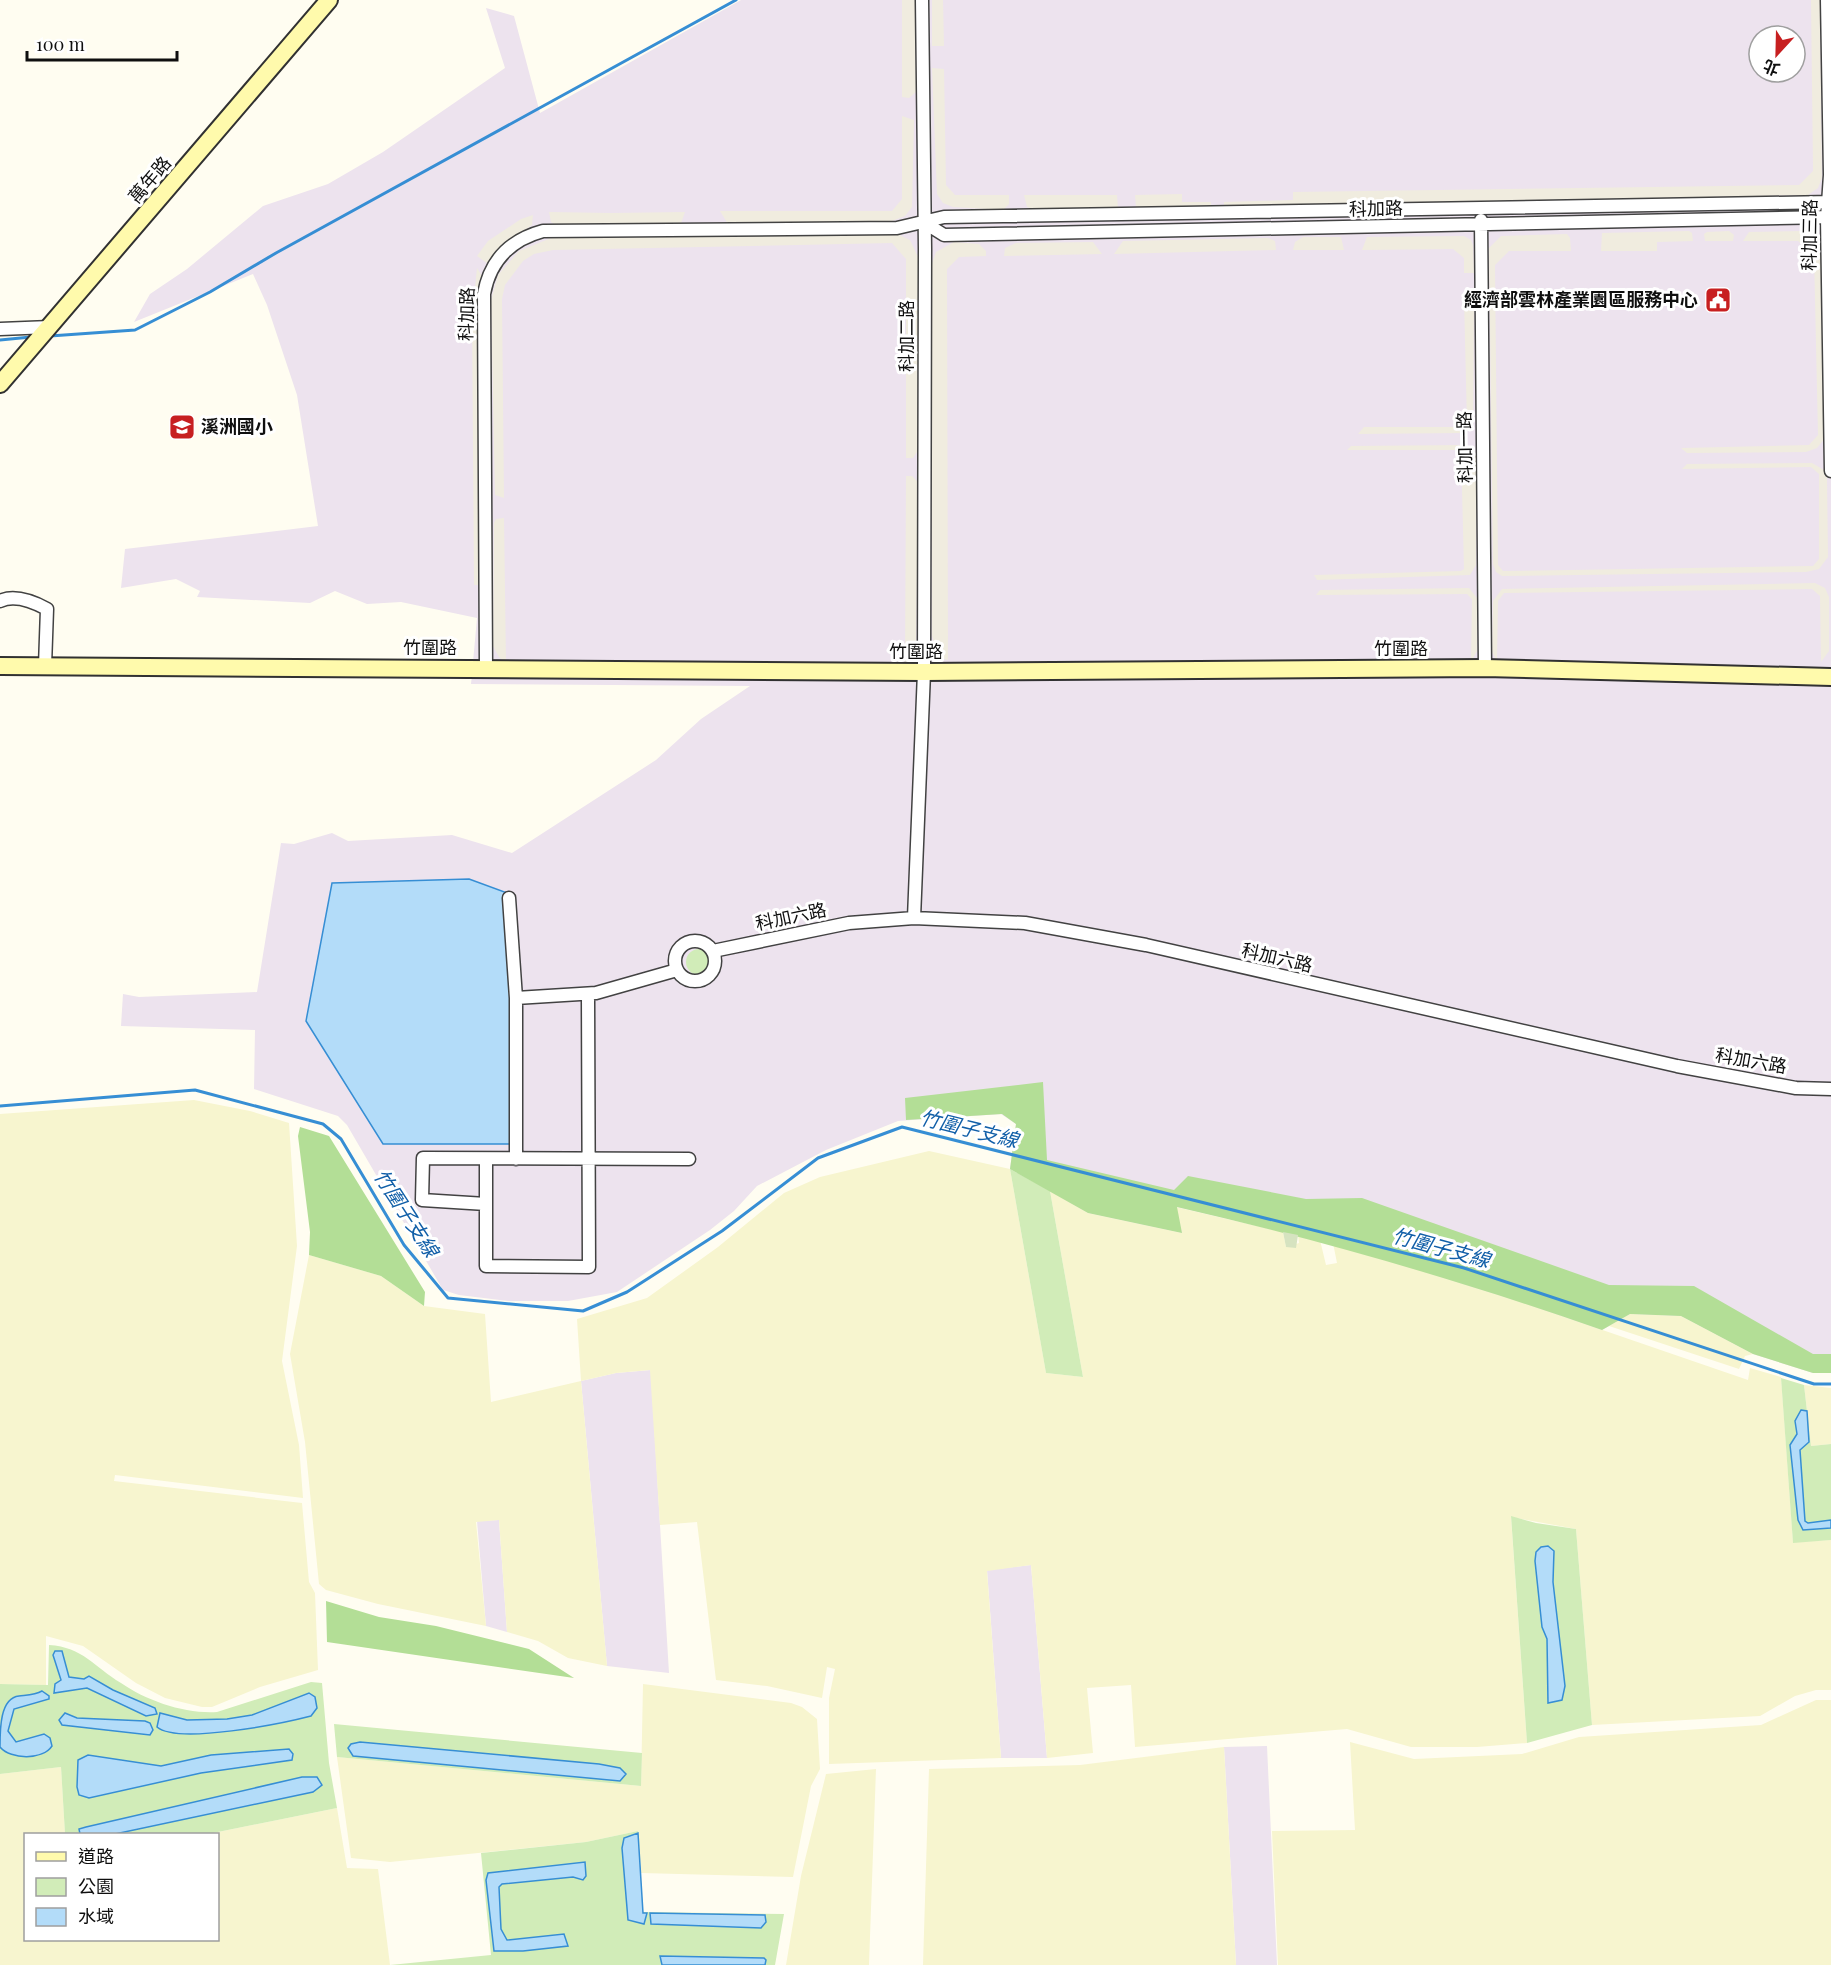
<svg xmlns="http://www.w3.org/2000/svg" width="1831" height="1965" viewBox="0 0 1831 1965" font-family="'Playfair Display','Noto Sans TC',serif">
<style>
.industrial{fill:#ede3ee;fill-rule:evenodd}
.farmland{fill:#f7f5cf}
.green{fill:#d1ecb8}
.forest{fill:#b3de96}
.cemetery{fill:#d6e3c0}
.plaza{fill:#f0ecdf}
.water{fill:#b3dcf9;stroke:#368ed4;stroke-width:1.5}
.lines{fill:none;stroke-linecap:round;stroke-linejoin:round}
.stream{stroke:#368ed4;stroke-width:3}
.street-casing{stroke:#424242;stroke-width:15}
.secondary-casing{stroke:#313131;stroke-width:20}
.street{stroke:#fff;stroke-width:12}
.secondary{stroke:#fffaac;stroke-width:16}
.labels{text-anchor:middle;stroke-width:6;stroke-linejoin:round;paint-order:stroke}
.street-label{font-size:18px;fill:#0f0f0f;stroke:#fff}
.poi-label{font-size:18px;font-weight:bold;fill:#0f0f0f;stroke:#fff;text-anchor:end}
.water-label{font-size:20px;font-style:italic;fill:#115fa8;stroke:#fff}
</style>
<rect width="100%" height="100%" fill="#fffdf1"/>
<!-- industrial -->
<path class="industrial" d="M741,0H1831V1373H1813L1753,1354L1681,1316L1630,1314L1602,1330L1333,1243L1177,1207L1182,1233L1088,1213L1010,1169L1016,1124L1001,1114L898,1121L826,1150L757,1186L734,1211L710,1230L617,1292L568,1301H508L459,1295L443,1290L347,1125L338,1116L254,1089L255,1030L121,1026L123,994L139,997L257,992L281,843L294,844L332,833L348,841L452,835L512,853L656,760L701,719L750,686L471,684L477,618L401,602L367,604L335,591L310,603L197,597L200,591L176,579L121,588L125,549L318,526L297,395L267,305L253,274L134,322L150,294L187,269L263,206L328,184L383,152L505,68L486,8L514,16L540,113ZM1759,36H1795V72H1759Z
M651,1370L660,1525L669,1673L607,1666L581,1381L616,1373Z
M499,1520L507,1632L486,1626L477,1521Z
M1031,1565L1047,1758H1001L987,1570Z
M1267,1746L1277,1965H1236L1224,1747Z"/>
<!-- farmland -->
<path class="farmland" d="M194,1100L250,1111L289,1123L297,1246L282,1361L299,1445L303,1498L115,1475L114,1481L302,1503L309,1582L315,1593L318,1670L260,1687L212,1707H202L165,1698L136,1683L83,1646L46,1636V1685L0,1684V1114Z
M929,1151L1010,1169L1046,1373L1083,1377L1050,1191L1088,1213L1182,1233L1176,1207L1283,1232L1286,1247L1299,1243L1298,1235L1320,1240L1326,1265L1337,1263L1333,1243L1524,1303L1748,1380L1750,1368L1781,1377L1793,1542L1831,1540V1690H1816L1795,1696L1760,1716L1592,1725L1576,1529L1511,1517L1527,1743L1477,1747H1411L1347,1729L1135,1747L1131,1685L1087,1688L1093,1753L1047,1758L1031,1565L987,1571L1001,1758L829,1764V1698L835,1669L827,1667L822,1698L767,1686L716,1680L697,1522L660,1525L650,1370L616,1373L581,1381L607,1666L568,1658L538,1641L507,1632L499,1520L476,1522L486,1626L378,1604L326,1590L319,1584L305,1442L290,1354L309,1255L381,1276L424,1306L485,1314L491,1402L581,1381L577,1319L647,1298L718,1247L784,1193L820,1177Z
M1630,1314L1681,1316L1753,1354L1745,1356L1739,1369L1609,1326Z
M1804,1385L1831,1388V1444L1811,1446Z
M643,1684L791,1703L802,1707L817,1719L820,1769L811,1786L793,1877L641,1873L638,1831L586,1842L390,1862L351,1858L337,1757L641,1786Z
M1816,1700H1831V1965H1278L1272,1831L1355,1830L1350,1742L1414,1759L1522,1754L1579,1737L1761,1725Z
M1224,1747L1236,1965H923L929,1769L1080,1765Z
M61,1767L65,1834H26V1940H218V1834H208L337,1808L347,1868L378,1869L390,1965H0V1774Z
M876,1769L869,1965H786L801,1876L826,1774Z"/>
<!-- green -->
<path class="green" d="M686 962a13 13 0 1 1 26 0a13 13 0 1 1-26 0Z
M1010,1169L1050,1191L1083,1377L1046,1373Z
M1781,1378L1804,1385L1811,1446L1831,1444V1540L1793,1543Z
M1511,1516L1536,1523L1576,1529L1592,1725L1527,1743Z
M49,1645C83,1647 94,1667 121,1683C147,1701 185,1714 217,1712L311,1682L322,1683L329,1763L337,1808L208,1834H65L61,1767L0,1774V1684L48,1685Z
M334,1724L642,1753L641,1786L337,1757Z
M638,1831L643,1912L784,1914L775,1965H390L491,1955L481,1853L586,1842Z"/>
<!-- forest -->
<path class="forest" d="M1043,1082L1047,1160L1174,1190L1188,1176L1306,1199L1362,1198L1609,1285L1694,1286L1813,1354H1831V1373H1813L1753,1354L1681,1316L1630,1314L1602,1330C1462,1281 1321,1240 1177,1207L1182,1233L1088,1213L1010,1169L1016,1124L1002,1114L906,1120L905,1098Z
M300,1127L329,1136L425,1292L424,1306L381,1276L309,1255L310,1232L298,1136Z
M326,1601L379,1617L436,1626L529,1649L574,1678L327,1642Z"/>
<!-- cemetery -->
<path class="cemetery" d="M1283,1232L1298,1235L1296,1248L1286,1247Z"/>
<!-- plaza -->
<path class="plaza" d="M902,0H915L916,92L909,98L902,97Z
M932,0H943L944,46H932Z
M1811,0H1820L1822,178L1818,188L1808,195L1224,207V202L1293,200V192L1799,185L1813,171Z
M932,68L944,69L946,185L955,195H1009V204L1003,210L953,207L943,203L937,194Z
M902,116L914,120L912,207L905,216L892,221L728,224L720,211H892L902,199Z
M1182,194V202H1211V208H1136L1135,195Z
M1024,195H1117L1118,208L1035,210L1027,207Z
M549,212L611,213L685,212L680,226H558L551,222Z
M533,215L532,225L498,249L488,264L477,256L488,241L521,219Z
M1689,231L1692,233L1693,241L1657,242V251H1601L1602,233Z
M1729,231L1734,235L1733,241H1705L1704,234L1707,232Z
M1801,231L1813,234L1823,247L1826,437L1817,448L1806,452L1687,453L1681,448L1809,445L1818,435L1814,254L1798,241H1743L1749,232Z
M895,233L910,240L918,257L919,449L913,458H906V259L892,243L553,250L534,254L523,261L505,285L502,299L504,498L495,495L491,300L498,275L519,251L551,238Z
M1567,234L1570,238L1571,251H1509L1495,265L1498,565L1503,571L1813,566L1819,559V474L1811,467L1682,469L1687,464L1812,463L1824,470L1827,477L1828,557L1819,569L1806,572L1502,576L1496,572L1493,564L1489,248L1501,236Z
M1464,236L1471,240L1473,246L1474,273H1464V258L1453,249L1362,250L1367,237Z
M1303,237H1341L1344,250H1293L1295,242Z
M1268,238L1275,241L1276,250L1114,254L1123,241Z
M954,242L979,244L986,251V256L959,257L947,269L948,660L938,657L932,636V263L936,252Z
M1093,242L1102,254L1004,256L1005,248L1016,243Z
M477,268L482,276L478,314L480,585H474L472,316Z
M1474,297L1473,429L1463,433L1358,434L1364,427H1463L1467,424L1464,298Z
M1465,445L1475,451L1476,457V565L1470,575L1317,580L1314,575L1461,571L1464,569L1461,450H1347L1351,446Z
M906,476H912L918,482L916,649L905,663Z
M504,518L506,663L499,657L493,646L494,523L496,519Z
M1815,583L1825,588L1829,597V651L1821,662L1820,596L1812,589L1504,593L1498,601L1497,661L1492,652L1493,601L1502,589Z
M1469,588L1477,598V651L1471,662L1472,599L1467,594L1316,595L1320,590Z"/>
<!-- water -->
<path class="water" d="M469,879L510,894L513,1144H383L306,1021L332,883Z
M1801,1410L1807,1411L1809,1442L1800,1450L1805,1521L1808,1523L1831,1520V1528L1803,1530L1798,1520L1790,1445L1797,1434L1795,1421Z
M1548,1546L1554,1551L1553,1582L1565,1686L1562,1700L1548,1703L1547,1639L1542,1627L1535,1561L1536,1552L1541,1547Z
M55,1651H62L69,1677L84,1679L89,1676L113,1690L155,1708L157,1714L146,1716L87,1688L54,1693L55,1684L61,1680L53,1655Z
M42,1691L49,1696V1699L14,1709L8,1731L16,1742L44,1734L50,1738L52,1746C43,1760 11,1760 0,1747C0,1729 0,1698 19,1696C27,1695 35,1695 42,1691Z
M309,1693L315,1697L317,1708L311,1716C284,1723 178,1745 157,1727L160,1713L187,1720L227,1719L252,1715Z
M65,1713L77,1718L145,1721L150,1723L153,1730L150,1735L62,1725L59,1720Z
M360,1742L599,1764L620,1768L626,1774L620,1781L353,1756L348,1748L351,1744Z
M289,1749L293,1754L292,1760L201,1773L89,1798L79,1795L77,1787L78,1760L88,1755L161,1766L211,1755Z
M302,1777H317L322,1785L313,1792L115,1834H80L79,1829L86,1827Z
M638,1833L643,1913H647L644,1924L628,1920L622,1848L624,1838Z
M585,1862L586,1876L583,1880L573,1877L502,1884L499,1887L501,1929L507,1940L564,1934L568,1946L523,1951H494L486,1880L488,1873Z
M650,1913L765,1915L766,1922L761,1928L651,1924Z
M660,1956L764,1958L766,1960L765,1965H662Z"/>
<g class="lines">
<!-- stream -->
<path class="stream" d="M50,336L135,330L210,292L276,253L736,0
M0,340L31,337
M0,1106L195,1090L323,1124L341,1139L404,1245L448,1298L583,1311L627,1292L722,1231L818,1158L902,1127L1464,1268L1814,1384H1831"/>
<defs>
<path id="street" d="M1827,0L1830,175L1827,218L1831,471
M1481,220L1485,668
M925,223L944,235L1831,217
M0,329L50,327
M0,601C15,594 34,602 47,609L45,666
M486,668L484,294C490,260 510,240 543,231L897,228L944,217L1831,202
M509,898L516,998V1159
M914,918L924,672L925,249L922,0
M675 961a20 20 0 1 1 40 0a20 20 0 1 1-40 0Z
M713,951L849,923L914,918L1025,923L1146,945L1677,1066L1796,1088L1831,1089
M516,998L596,993L677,970
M486,1159V1266L589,1267L588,994
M486,1204L422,1200L423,1158L689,1159"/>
<path id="secondary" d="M0,384L329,0
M0,666L924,672L1485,668L1831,677"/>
</defs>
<!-- street casing -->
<use href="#street" class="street-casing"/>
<!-- secondary casing -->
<use href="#secondary" class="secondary-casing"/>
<!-- street -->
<use href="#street" class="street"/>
<!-- secondary -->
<use href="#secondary" class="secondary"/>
</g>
<!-- icons -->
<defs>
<symbol id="civic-square" viewBox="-11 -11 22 22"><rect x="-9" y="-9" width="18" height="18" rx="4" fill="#c71f20" stroke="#fff"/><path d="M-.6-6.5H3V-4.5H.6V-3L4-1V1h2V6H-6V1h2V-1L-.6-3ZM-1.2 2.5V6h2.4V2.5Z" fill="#fff"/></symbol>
<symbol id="school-square" viewBox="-11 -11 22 22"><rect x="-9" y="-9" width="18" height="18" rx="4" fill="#c71f20" stroke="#fff"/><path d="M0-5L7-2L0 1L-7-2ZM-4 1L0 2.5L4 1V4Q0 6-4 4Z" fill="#fff"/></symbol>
</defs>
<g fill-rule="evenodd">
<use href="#civic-square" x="1703" y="285" width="30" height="30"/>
<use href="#school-square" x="167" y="412" width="30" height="30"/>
</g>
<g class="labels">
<!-- street labels -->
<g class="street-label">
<text transform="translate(150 180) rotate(-50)" y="6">萬年路</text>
<text transform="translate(1376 209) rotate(-1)" y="6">科加路</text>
<text transform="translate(1810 235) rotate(-89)" y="6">科加三路</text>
<text transform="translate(467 314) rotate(-88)" y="6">科加路</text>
<text transform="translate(907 336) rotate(-90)" y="6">科加二路</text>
<text transform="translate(1465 447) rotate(-91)" y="6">科加一路</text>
<text x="430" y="654">竹圍路</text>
<text x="1401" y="655">竹圍路</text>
<text x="916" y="658">竹圍路</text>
<text transform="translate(791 917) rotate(-12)" y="6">科加六路</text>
<text transform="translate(1277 958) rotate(13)" y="6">科加六路</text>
<text transform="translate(1751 1061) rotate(10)" y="6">科加六路</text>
</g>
<!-- poi labels -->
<g class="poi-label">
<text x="1698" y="306">經濟部雲林產業園區服務中心</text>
<text x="201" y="433" text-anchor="start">溪洲國小</text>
</g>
<!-- water labels -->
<g class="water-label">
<text transform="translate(969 1129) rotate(14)" y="7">竹圍子支線</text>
<text transform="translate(406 1213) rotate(57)" y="7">竹圍子支線</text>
<text transform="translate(1441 1248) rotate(15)" y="7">竹圍子支線</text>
</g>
</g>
<!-- legend -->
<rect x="24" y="1833" width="195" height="108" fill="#ffffff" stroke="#9f9f9f" stroke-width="1.5"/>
<rect x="36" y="1852" width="30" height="9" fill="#fffaac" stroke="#9f9f9f" stroke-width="1.5"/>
<text x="78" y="1863" font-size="18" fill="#0f0f0f">道路</text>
<rect x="36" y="1878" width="30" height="18" fill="#d1ecb8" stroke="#9f9f9f" stroke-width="1.5"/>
<text x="78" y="1893" font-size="18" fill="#0f0f0f">公園</text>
<rect x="36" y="1908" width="30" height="18" fill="#b3dcf9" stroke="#9f9f9f" stroke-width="1.5"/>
<text x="78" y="1923" font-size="18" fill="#0f0f0f">水域</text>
<!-- north arrow -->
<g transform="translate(1777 54) rotate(202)"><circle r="28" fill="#ffffff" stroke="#9f9f9f" stroke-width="1.5"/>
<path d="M0-4.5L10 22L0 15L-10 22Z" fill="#c71f20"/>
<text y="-9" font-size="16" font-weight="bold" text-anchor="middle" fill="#0f0f0f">北</text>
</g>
<!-- scale -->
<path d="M27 51v9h150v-9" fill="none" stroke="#0f0f0f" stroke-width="3"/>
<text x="36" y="51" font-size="18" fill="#0f0f0f" stroke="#ffffff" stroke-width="4.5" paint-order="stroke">100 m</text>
</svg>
